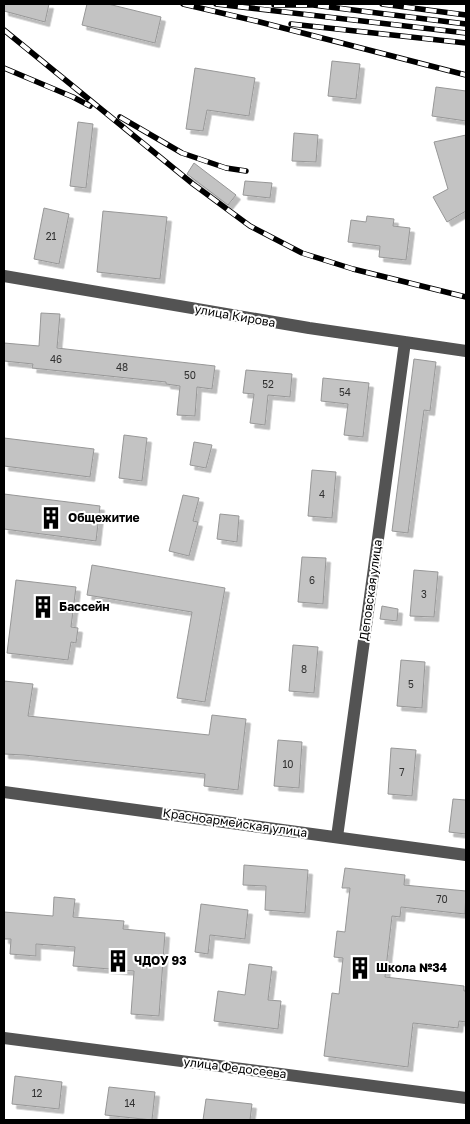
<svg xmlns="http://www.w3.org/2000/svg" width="470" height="1124" viewBox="0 0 470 1124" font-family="'Golos Text',sans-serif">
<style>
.building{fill:#c3c3c3;stroke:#979797;filter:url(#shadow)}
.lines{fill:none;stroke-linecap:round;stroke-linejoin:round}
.minor{stroke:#535353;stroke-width:12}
.rail-casing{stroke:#000;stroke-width:5.5}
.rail{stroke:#fff;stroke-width:4;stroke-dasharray:11;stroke-linecap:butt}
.labels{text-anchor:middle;stroke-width:4;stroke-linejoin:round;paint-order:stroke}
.number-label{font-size:10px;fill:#313131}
.street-label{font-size:12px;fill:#000;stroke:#fff}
.poi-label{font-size:12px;font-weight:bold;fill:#000;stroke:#fff;text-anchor:start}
</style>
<defs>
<filter id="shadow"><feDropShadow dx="4.5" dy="4.5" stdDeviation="0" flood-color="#0004"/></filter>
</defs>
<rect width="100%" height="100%" fill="#fff"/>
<!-- building -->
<path class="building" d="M4,4H49L45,22L4,11Z
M87,4H108L161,17L155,43L82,25Z
M332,61L360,64L356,99L328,96Z
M195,68L255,78L249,116L207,110L203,131L186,129Z
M436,87L466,91V121L432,116Z
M78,122L93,124L86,188L70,186Z
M294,133L318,135L316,162L292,161Z
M466,135V211L447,222L433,197L448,189L434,142Z
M194,163L236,195L228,205L187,174Z
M245,181L272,183L270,198L243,195Z
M44,208L69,214L59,264L34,259Z
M103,211L167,217L160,279L97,272Z
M367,216L394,219L393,226L410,228L406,260L379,257L380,246L348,242L351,220L366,222Z
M41,313L60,314L57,348L215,366L212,389L197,387L195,416L177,415L180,386L166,384V382L32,368L33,364L4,361V343L39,346Z
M414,359L436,362L430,411L424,410L408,533L392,531Z
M246,370L292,374L290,397L268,395L265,425L250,423L254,394L243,393Z
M323,378L369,383L363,437L344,435L348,404L321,401Z
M124,435L147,438L142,481L119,478Z
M4,438L94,449L90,477L4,466Z
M194,442L212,445L206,468L190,465Z
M312,470L336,472L332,518L308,516Z
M4,494L100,506L96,541L4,529Z
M183,495L199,498L193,521L198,522L189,556L169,551Z
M220,514L239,516L237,542L217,539Z
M302,557L326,558L323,604L298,602Z
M92,565L225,588L205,702L177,698L192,612L87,595Z
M414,570L438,572L434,617L410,616Z
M16,580L76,587L71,627L78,628L76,643L71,642L68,660L7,653Z
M382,606L398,609L397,621L380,619Z
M293,645L318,647L314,693L289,691Z
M401,660L425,662L422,708L397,706Z
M4,681L33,684L28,716L209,735L212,715L246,719L238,790L204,786L205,774L24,755L4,754Z
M278,740L302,742L299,788L274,786Z
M391,748L416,750L412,796L388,794Z
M453,799L466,800V834L449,832Z
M244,865L308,870L305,913L265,910L266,886L243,885Z
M345,868L405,875L404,885L466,891L465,914L401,907L400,917L392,916L385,977L464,986V991H466V1022L459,1021L458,1028L413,1023L408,1067L324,1056L332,993L339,994L343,958L334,957L337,931L345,932L350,888H342Z
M54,897L75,899L73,917L124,921L123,929L165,933L159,1016L131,1014L134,971L73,966L75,947L36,944V956L10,954L11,939H4V912L53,916Z
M201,904L248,910L245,939L210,935L208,954L195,952Z
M249,964L272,967L268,1000L281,1001L278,1029L214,1021L218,991L245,995Z
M15,1076L62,1082L59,1109L12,1104Z
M109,1087L155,1092L152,1120L105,1115Z
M206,1099L252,1104L250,1120H203Z"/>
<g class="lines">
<!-- minor -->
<path class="minor" d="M4,276L309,328L466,351
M4,792L466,855
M337,837L405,342
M4,1038L466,1098"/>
<defs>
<path id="rail" d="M183,4L256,21L466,75
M216,4L466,33
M382,4L466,15
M274,5H313L466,24
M291,24L466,43
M4,30L193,184L250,226L302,253L353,269L466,297
M4,68L73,97L90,106
M120,117L182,153L226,168L246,171"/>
</defs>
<!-- rail casing -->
<use href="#rail" class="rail-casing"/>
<!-- rail -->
<use href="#rail" class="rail"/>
</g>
<!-- icons -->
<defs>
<symbol id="building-bare" viewBox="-9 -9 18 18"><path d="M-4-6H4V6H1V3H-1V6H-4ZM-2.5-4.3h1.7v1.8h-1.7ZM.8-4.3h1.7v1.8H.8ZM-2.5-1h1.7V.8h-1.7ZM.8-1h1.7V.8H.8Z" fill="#000" stroke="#fff" stroke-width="2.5" paint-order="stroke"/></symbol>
</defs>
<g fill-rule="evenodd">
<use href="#building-bare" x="35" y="502" width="32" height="32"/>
<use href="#building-bare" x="27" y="591" width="32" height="32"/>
<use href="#building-bare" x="102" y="945" width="32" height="32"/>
<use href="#building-bare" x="344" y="952" width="32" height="32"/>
</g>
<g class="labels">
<!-- number labels -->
<g class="number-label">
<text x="51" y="240">21</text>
<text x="56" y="363">46</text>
<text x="122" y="371">48</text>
<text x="190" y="379">50</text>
<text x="268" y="388">52</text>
<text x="345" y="396">54</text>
<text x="322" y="498">4</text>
<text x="312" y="584">6</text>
<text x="424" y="598">3</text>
<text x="304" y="673">8</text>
<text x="411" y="688">5</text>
<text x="288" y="768">10</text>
<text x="402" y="776">7</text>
<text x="442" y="903">70</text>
<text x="37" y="1097">12</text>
<text x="130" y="1107">14</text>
</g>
<!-- street labels -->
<g class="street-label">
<text transform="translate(235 316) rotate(10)" y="4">улица Кирова</text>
<text transform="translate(371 590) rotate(-82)" y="4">Деповская улица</text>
<text transform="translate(235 823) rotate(8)" y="4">Красноармейская улица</text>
<text transform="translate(235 1068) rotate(7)" y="4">улица Федосеева</text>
</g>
<!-- poi labels -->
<g class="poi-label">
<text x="68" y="522">Общежитие</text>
<text x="59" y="611">Бассейн</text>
<text x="134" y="965">ЧДОУ 93</text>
<text x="376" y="972">Школа №34</text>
</g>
</g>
<!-- border -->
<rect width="470" height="1124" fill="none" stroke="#000000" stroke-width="10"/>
</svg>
